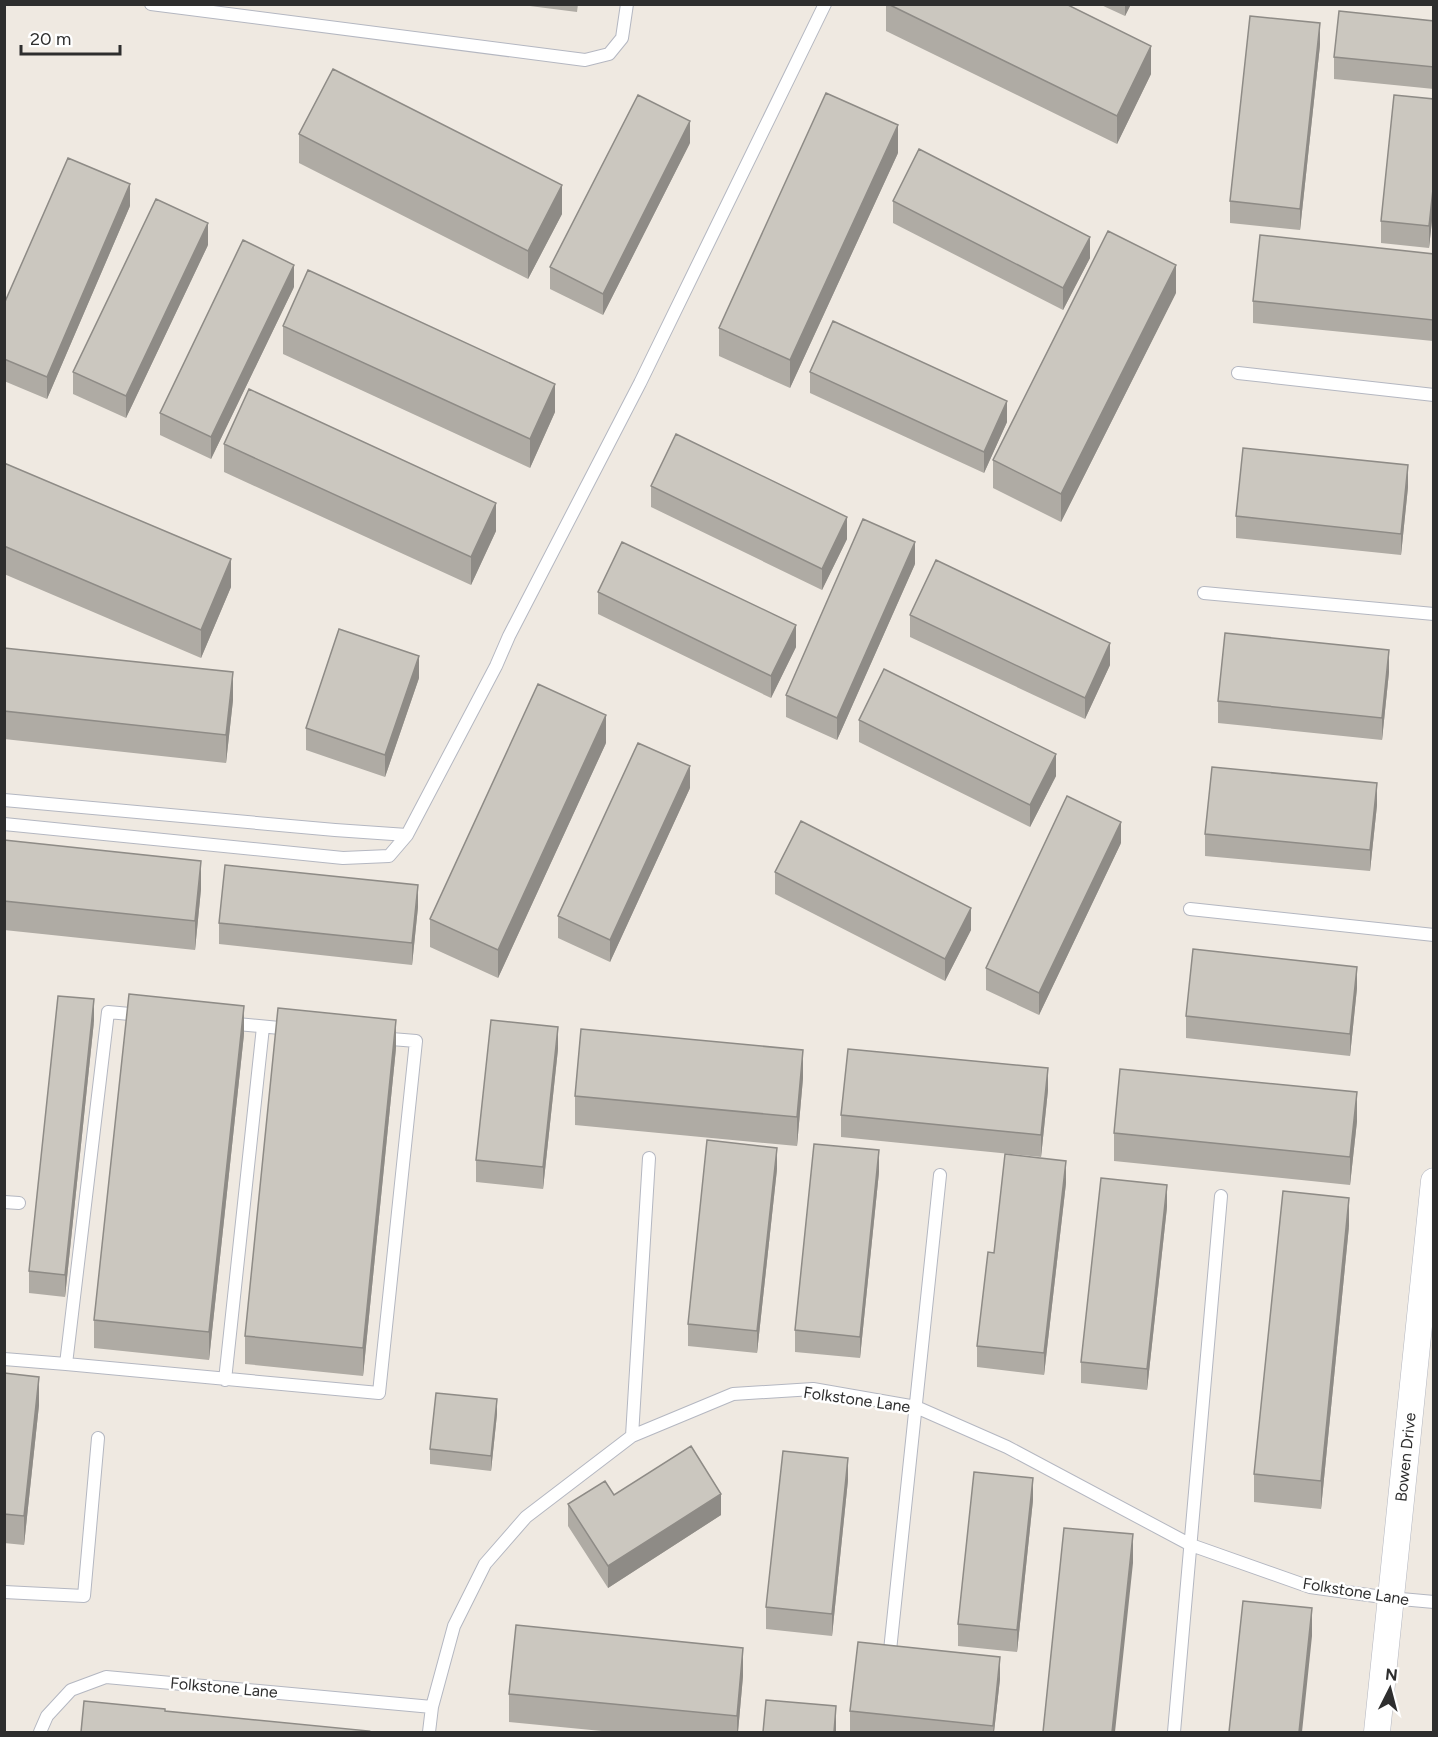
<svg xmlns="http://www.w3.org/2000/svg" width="1438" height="1737" viewBox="0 0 1438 1737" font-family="Figtree,sans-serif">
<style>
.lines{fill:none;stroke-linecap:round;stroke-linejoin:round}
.service-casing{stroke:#b4b7c1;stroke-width:14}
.minor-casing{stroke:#b4b7c1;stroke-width:27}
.service{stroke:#fff;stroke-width:12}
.minor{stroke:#fff;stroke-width:26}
.wall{fill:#afaba4}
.shaded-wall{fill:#8e8b86}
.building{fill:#cbc7bf;stroke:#8e8b86;stroke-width:1.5}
.labels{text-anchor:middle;stroke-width:5;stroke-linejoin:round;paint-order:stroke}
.street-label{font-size:16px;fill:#2e2e2e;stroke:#fff}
</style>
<rect width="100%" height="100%" fill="#efe9e1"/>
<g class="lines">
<defs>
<path id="service" d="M151,4L585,60L609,54L622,38L627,4
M1238,373L1434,395
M1204,593L1434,614
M4,800L335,830L407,835
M4,824L343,858L389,856L407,835L496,666L509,636L640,383L825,4
M1190,909L1434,935
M227,1023L290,1029
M4,1202L19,1203
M4,1359L66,1364L108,1012L141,1015
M66,1364L379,1393L416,1041L379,1038
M225,1380L263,1027
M632,1436L649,1158
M4,1592L84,1596L98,1438
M889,1660L940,1175
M40,1732L47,1716L71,1690L106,1677L432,1707
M429,1732L432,1707L454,1626L485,1564L526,1517L632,1436L733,1394L813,1389L916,1407L1007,1447L1191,1545L1310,1587L1390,1598L1434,1602
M1174,1732L1221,1196"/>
<path id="minor" d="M1377,1732L1434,1181"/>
</defs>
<!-- service casing -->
<use href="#service" class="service-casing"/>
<!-- minor casing -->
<use href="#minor" class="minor-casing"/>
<!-- service -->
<use href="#service" class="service"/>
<!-- minor -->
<use href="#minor" class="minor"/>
</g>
<!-- wall -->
<path class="wall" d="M514,4H578L577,12Z
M886,4H1066L1151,74L1117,144L886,31Z
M1099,4H1131L1125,16Z
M1434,21V89L1334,79V57Z
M1320,45L1300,230L1230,223V201Z
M1434,99V202L1429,248L1381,243V221Z
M299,134L562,214L528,279L299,163Z
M690,143L603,315L550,289V267Z
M898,153L790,388L719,356V328Z
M893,201L1090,258L1063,310L893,223Z
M130,206L47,399L4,381V304Z
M208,245L126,418L73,394V372Z
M1434,254L1433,341L1253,323V301Z
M294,287L211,459L160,435V413Z
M1176,293L1061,522L993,488V460Z
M283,326L555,412L530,468L283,354Z
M810,372L1007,422L984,473L810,393Z
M224,444L496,531L471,585L224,472Z
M4,463L231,587L201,658L4,574Z
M651,486L847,539L822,590L651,507Z
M1408,487L1401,555L1236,538V516Z
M915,564L837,740L786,717V695Z
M598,592L796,647L771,698L598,614Z
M910,615L1110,665L1085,719L910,637Z
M4,648L233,700L226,763L4,739Z
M1389,672L1382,740L1218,723V701Z
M419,678L385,777L306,750V728Z
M859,720L1056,776L1030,827L859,742Z
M606,743L498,978L430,947V919Z
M690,788L610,962L558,938V916Z
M1377,805L1370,871L1205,856V834Z
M4,840L201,889L195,950L4,930Z
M1121,843L1039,1015L986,990V968Z
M775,872L971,930L945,981L775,894Z
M418,907L412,965L219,944V923Z
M1357,988L1350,1056L1186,1038V1016Z
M94,1021L65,1297L29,1293V1271Z
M244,1034L209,1360L94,1348V1320Z
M396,1048L363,1376L245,1364V1336Z
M558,1049L543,1189L476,1182V1160Z
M803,1078L797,1146L575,1125V1096Z
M1048,1090L1041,1157L841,1137V1115Z
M1357,1121L1350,1185L1114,1161V1133Z
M777,1169L757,1353L688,1346V1324Z
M879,1172L860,1358L795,1352V1330Z
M1066,1183L1044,1375L977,1367V1346L994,1253Z
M1167,1207L1147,1390L1081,1383V1362Z
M1349,1226L1321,1509L1254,1502V1474Z
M4,1373L39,1405L24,1545L4,1543Z
M497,1414L491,1471L430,1464V1449Z
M848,1480L832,1636L766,1629V1607Z
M614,1495L721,1515L608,1588L568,1526V1504Z
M1033,1500L1017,1652L958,1646V1624Z
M743,1676L738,1732H612L509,1722V1694Z
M1000,1679L994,1732H850V1711Z"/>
<!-- shaded-wall -->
<path class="shaded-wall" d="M1125,4H1131L1125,16Z
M1320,23V45L1300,230V209Z
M1151,46V74L1117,144V116Z
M690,121V143L603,315V294Z
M898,125V153L790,388V360Z
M1434,180V202L1429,248V226Z
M130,184V206L47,399V377Z
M562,185V214L528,279V251Z
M208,223V245L126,418V396Z
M1090,237V258L1063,310V288Z
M294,265V287L211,459V437Z
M1176,265V293L1061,522V494Z
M555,384V412L530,468V439Z
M1007,401V422L984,473V452Z
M1408,465V487L1401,555V534Z
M496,503V531L471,585V557Z
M847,517V539L822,590V569Z
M915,542V564L837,740V718Z
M231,559V587L201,658V630Z
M796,625V647L771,698V676Z
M1110,643V665L1085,719V698Z
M1389,650V672L1382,740V718Z
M419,656V678L385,777V755Z
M233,672V700L226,763V735Z
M606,715V743L498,978V950Z
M1056,754V776L1030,827V805Z
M690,766V788L610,962V940Z
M1377,783V805L1370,871V850Z
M1121,822V843L1039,1015V993Z
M201,861V889L195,950V921Z
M418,885V907L412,965V943Z
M971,908V930L945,981V959Z
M1357,967V988L1350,1056V1034Z
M94,999V1021L65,1297V1275Z
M244,1006V1034L209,1360V1332Z
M396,1020V1048L363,1376V1348Z
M558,1027V1049L543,1189V1167Z
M803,1050V1078L797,1146V1117Z
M1048,1068V1090L1041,1157V1135Z
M1357,1092V1121L1350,1185V1157Z
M777,1148V1169L757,1353V1331Z
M879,1150V1172L860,1358V1337Z
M1066,1161V1183L1044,1375V1353Z
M1167,1185V1207L1147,1390V1369Z
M1349,1198V1226L1321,1509V1481Z
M39,1377V1405L24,1545V1516Z
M497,1399V1414L491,1471V1456Z
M848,1458V1480L832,1636V1614Z
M1033,1478V1500L1017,1652V1630Z
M721,1494V1515L608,1588V1566Z
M1133,1534V1563L1115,1732H1112Z
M1312,1608V1636L1302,1732H1299Z
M743,1648V1676L738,1732H737V1716Z
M1000,1657V1679L994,1732H993Z
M836,1706V1732H834Z"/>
<!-- building -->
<path class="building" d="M888,4H1066L1151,46L1117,116Z
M1339,11L1434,21V67L1334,57Z
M1250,16L1320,23L1300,209L1230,201Z
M333,69L562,185L528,251L299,134Z
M826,93L898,125L790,360L719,328Z
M638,95L690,121L603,294L550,267Z
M1394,95L1434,99V180L1429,226L1381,221Z
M919,149L1090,237L1063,288L893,201Z
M68,158L130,184L47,377L4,359V304Z
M156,199L208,223L126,396L73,372Z
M1108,231L1176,265L1061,494L993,460Z
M1260,235L1434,254L1433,320L1253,301Z
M243,240L294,265L211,437L160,413Z
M308,270L555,384L530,439L283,326Z
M833,321L1007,401L984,452L810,372Z
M249,389L496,503L471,557L224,444Z
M676,434L847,517L822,569L651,486Z
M1243,448L1408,465L1401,534L1236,516Z
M4,463L231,559L201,630L4,546Z
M863,519L915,542L837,718L786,695Z
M622,542L796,625L771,676L598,592Z
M936,560L1110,643L1085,698L910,615Z
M339,629L419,656L385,755L306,728Z
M1225,633L1389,650L1382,718L1218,701Z
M4,648L233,672L226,735L4,711Z
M884,669L1056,754L1030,805L859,720Z
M538,684L606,715L498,950L430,919Z
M638,743L690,766L610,940L558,916Z
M1212,767L1377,783L1370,850L1205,834Z
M1067,796L1121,822L1039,993L986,968Z
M801,821L971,908L945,959L775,872Z
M4,840L201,861L195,921L4,901Z
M225,865L418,885L412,943L219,923Z
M1193,949L1357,967L1350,1034L1186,1016Z
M129,994L244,1006L209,1332L94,1320Z
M58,996L94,999L65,1275L29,1271Z
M278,1008L396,1020L363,1348L245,1336Z
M491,1020L558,1027L543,1167L476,1160Z
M581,1029L803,1050L797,1117L575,1096Z
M848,1049L1048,1068L1041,1135L841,1115Z
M1120,1069L1357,1092L1350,1157L1114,1133Z
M707,1140L777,1148L757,1331L688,1324Z
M814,1144L879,1150L860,1337L795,1330Z
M1005,1154L1066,1161L1044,1353L977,1346L988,1252L994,1253Z
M1101,1178L1167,1185L1147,1369L1081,1362Z
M1283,1191L1349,1198L1321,1481L1254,1474Z
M4,1373L39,1377L24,1516L4,1514Z
M436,1393L497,1399L491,1456L430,1449Z
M691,1446L721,1494L608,1566L568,1504L605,1481L614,1495Z
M783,1451L848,1458L832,1614L766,1607Z
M974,1472L1033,1478L1017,1630L958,1624Z
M1064,1528L1133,1534L1112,1732H1043Z
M1243,1601L1312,1608L1299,1732H1229Z
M516,1625L743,1648L737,1716L509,1694Z
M858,1642L1000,1657L993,1726L850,1711Z
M766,1700L836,1706L834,1732H763Z
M84,1701L165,1709V1711L369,1731L368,1732H81Z"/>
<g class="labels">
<!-- street labels -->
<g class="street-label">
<text transform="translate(857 1399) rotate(8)" y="6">Folkstone Lane</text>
<text transform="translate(1405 1457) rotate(-84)" y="6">Bowen Drive</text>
<text transform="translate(1356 1591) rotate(9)" y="6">Folkstone Lane</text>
<text transform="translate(224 1687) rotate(5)" y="6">Folkstone Lane</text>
</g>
</g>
<!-- border -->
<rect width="1438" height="1737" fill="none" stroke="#2e2e2e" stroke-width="12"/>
<!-- north arrow -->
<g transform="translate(1390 1689) rotate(6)" stroke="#ffffff" stroke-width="4.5" paint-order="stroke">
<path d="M0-4.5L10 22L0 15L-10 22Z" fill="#2e2e2e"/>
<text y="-9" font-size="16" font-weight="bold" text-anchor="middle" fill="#2e2e2e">N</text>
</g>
<!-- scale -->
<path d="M21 45v9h99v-9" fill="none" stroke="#2e2e2e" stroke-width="3"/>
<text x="30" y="45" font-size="18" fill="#2e2e2e" stroke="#ffffff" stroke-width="4.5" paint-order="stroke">20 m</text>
</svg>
